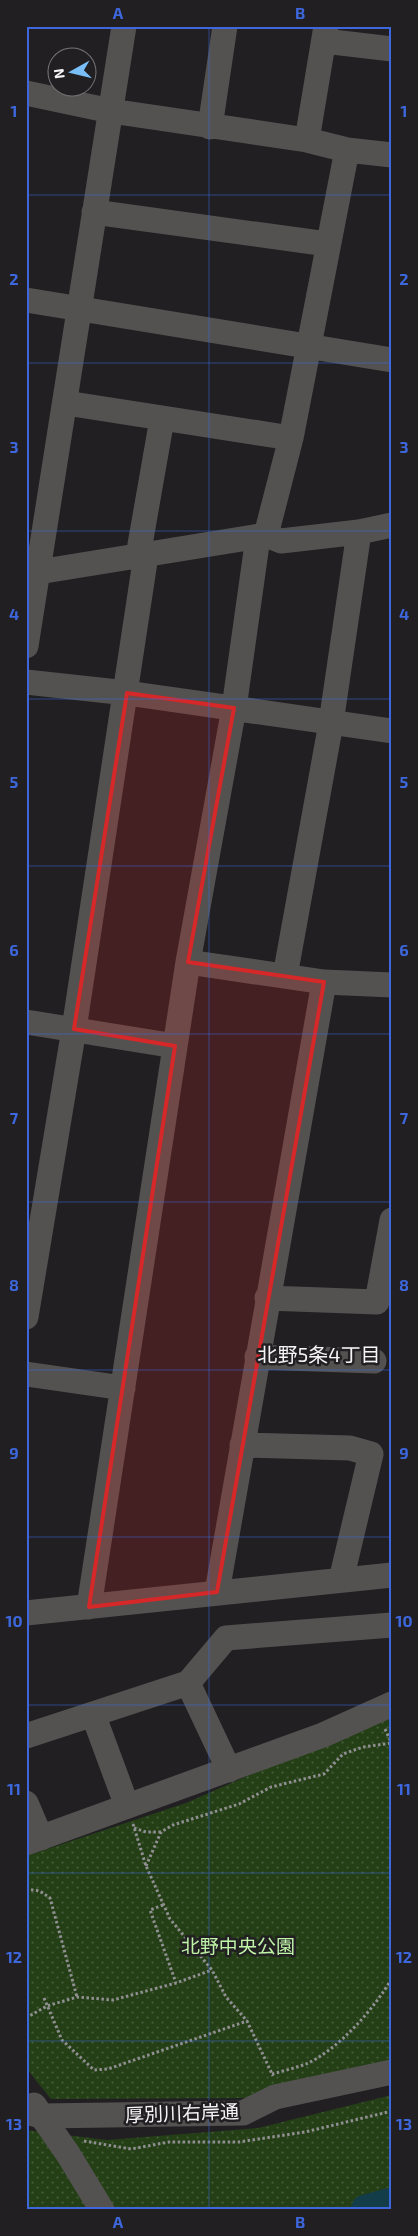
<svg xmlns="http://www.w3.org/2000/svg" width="418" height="2236" viewBox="0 0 418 2236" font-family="'Exo 2','Noto Sans JP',sans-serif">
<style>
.park{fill:url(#park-dots)}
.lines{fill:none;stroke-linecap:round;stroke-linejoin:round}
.river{stroke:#133d49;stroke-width:31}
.path{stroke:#908f91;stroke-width:3;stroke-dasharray:2.5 2.5;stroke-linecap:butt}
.minor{stroke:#545251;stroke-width:25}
.marked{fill:#d62828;fill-opacity:0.2;stroke:#d62828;stroke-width:4;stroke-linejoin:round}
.grid{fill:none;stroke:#3d67dc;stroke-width:1;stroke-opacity:0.55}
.labels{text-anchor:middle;stroke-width:5;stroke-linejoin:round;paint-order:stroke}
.park-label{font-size:19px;fill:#bff3a7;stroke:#211f22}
.street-label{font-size:19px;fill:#f5f4f6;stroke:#211f22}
.neighbourhood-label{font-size:20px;fill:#f5f4f6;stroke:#211f22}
.neatline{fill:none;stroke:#3d67dc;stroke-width:2}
.grid-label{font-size:16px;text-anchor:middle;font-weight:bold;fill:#3d67dc}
</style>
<defs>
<pattern id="park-dots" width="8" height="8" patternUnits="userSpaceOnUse" patternTransform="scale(1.25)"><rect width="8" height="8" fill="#243f16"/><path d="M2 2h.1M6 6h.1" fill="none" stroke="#445b38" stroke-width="1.8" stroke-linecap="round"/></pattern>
</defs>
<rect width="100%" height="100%" fill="#211f22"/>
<!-- park -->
<path class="park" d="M392,1712V2060L261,2098L51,2099L26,2068V1856L186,1803Z
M392,2095V2210H26V2130L107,2140L258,2128Z"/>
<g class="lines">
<!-- river -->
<path class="river" d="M366,2210L392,2203"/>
<!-- path -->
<path class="path" d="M385,1729L392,1744
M133,1824L146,1866L170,1919L212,1970L226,1997L247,2021L273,2076
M134,1828L146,1832H161
M146,1866L161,1832L173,1825L239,1804L271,1787L324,1774L343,1754L363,1747L392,1743
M26,1891C36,1888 42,1892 50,1898L77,1997
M163,1905L150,1910L176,1983
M44,1998L62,2040L94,2070L108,2069L247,2021
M26,2018L47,2006L77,1997L113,2000L176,1983L212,1970
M272,2074C283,2071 295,2068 306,2064C338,2050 375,2008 392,1978
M84,2141L131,2149L169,2142H239L305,2132L392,2111"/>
<!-- minor -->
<path class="minor" d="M324,41L392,49
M26,93L111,111L307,140L347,150L392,155
M210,127L225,26
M307,140L326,26
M94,212L327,244
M26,300L392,360
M66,403L291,438
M266,535L291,438L347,150
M138,556L162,419
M26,574L266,535L281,541L359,532L392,525
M26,646L124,26
M26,682L127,693L392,731
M188,962L324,982L392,985
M285,976L331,723L359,532
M26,1022L175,1046
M267,1298L377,1302L392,1220
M26,1317L74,1029L146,555
M257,1357L374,1361
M26,1374L123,1388
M242,1445L350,1448L371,1454L341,1580
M217,1592L324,982
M89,1607L188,962L234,708L258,537
M26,1613L392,1575
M188,1683L226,1638L392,1625
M93,1714L127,1806
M26,1736L188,1683L229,1770
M26,1803L41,1838
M26,1843L323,1735L392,1704
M34,2105L68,2154L102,2210
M26,2112L42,2116L243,2113L275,2097L392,2072"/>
</g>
<!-- marked area -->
<path class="marked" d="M127,693L234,708L188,962L324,982L217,1592L89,1607L175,1046L74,1029Z"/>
<!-- grid -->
<path class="grid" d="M209,26V2210M26,195H392M26,363H392M26,531H392M26,699H392M26,866H392M26,1034H392M26,1202H392M26,1370H392M26,1537H392M26,1705H392M26,1873H392M26,2041H392"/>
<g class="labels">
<!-- park labels -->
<g class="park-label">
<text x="238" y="1953">北野中央公園</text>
</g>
<!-- street labels -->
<g class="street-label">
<text transform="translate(182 2113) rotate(-2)" y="7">厚別川右岸通</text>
</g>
<!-- neighbourhood labels -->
<g class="neighbourhood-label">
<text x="319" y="1362">北野5条4丁目</text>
</g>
</g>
<!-- border -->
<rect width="418" height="2236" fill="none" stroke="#211f22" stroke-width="55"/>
<!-- north arrow -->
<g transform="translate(72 72) rotate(262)"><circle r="24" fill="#211f22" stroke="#767477"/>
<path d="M0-4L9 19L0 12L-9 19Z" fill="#7abef8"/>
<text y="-8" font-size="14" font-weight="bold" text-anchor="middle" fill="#f5f4f6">N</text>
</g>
<rect x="28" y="28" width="362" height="2180" class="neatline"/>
<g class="grid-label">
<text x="118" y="19">A</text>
<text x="300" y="19">B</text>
<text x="14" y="117">1</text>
<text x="404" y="117">1</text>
<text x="14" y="285">2</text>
<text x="404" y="285">2</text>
<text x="14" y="453">3</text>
<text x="404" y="453">3</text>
<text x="14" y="620">4</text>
<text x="404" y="620">4</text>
<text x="14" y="788">5</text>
<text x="404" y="788">5</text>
<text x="14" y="956">6</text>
<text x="404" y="956">6</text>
<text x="14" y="1124">7</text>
<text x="404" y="1124">7</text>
<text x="14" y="1291">8</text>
<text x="404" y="1291">8</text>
<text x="14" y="1459">9</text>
<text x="404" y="1459">9</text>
<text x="14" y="1627">10</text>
<text x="404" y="1627">10</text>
<text x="14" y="1795">11</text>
<text x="404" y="1795">11</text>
<text x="14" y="1963">12</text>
<text x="404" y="1963">12</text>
<text x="14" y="2130">13</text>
<text x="404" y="2130">13</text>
<text x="118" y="2228">A</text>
<text x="300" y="2228">B</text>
</g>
</svg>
